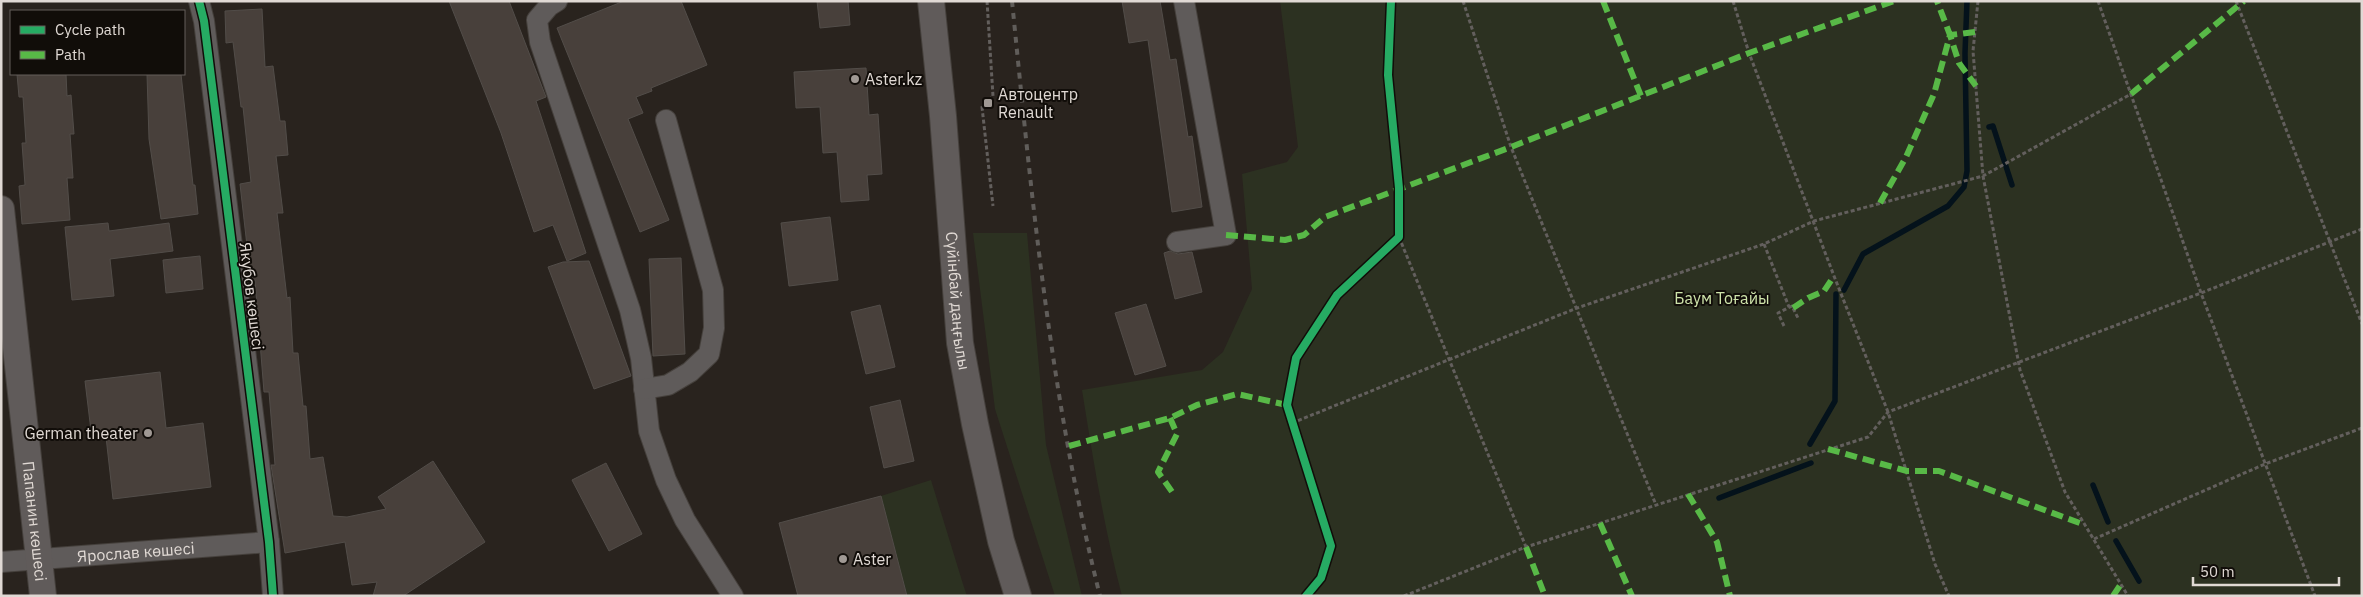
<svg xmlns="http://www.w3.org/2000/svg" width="2363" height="597" viewBox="0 0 2363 597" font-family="'IBM Plex Sans',sans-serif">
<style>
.green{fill:#2c3121}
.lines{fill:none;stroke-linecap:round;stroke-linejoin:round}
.stream{stroke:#04121b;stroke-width:5.5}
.building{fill:#48403b;stroke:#524d49}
.minor-casing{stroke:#45403c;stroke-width:22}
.major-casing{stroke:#45403c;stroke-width:28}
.path{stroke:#635f5d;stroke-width:3;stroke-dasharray:4 2.5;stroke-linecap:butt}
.minor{stroke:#5f5b5a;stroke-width:20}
.major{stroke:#605b5a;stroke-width:26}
.rail{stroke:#605d5a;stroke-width:4;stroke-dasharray:6 6;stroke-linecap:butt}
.quiet{stroke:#58b947;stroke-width:6;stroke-dasharray:12 6;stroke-linecap:butt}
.cycleway-casing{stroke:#110d09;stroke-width:11}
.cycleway{stroke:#26ab63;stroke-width:8}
.poi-dot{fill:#a09994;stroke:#110d09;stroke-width:2}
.labels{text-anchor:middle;stroke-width:4;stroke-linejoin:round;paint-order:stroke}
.poi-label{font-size:16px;fill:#e0d9d4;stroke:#110d09;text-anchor:start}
.street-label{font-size:16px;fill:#e0d9d4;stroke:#110d09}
.park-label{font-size:16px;fill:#cee3aa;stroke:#110d09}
</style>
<rect width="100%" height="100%" fill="#29231e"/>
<!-- green -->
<path class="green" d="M1280,1H2362V596H1122C1104,528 1093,459 1082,390L1202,370L1223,352L1252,289L1242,174L1287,162L1298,147Z
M973,233H1027L1046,445L1082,596H1055L995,409Z
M931,480L963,584L967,596H907L881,496Z"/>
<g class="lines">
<!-- stream -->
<path class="stream" d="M1989,127L1993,126L2012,185
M1844,290L1863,254L1948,206L1964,187L1967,171L1965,53L1967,1
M1810,444L1835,401L1836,294
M2093,485L2108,522
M1719,498L1811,463
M2116,541L2139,581"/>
</g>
<!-- building -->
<path class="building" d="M449,1H509L546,97L536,101L586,253L567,261L553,225L534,232L501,133Z
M624,1H681L707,65L651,88L652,91L636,97L643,113L628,119L669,220L640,232L557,28Z
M817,1H848L850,25L820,28Z
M1122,1H1160L1170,60L1176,59L1188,137L1192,136L1202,207L1172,212L1148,40L1129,43Z
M262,9L265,67L273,66L280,121H285L288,155L276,156L283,213H277L287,298L290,297L293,353H298L303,406H306L310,459L323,457L333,516L347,517L386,509L378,497L433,461L485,542L403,596H373L377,582L352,585L345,542L285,553L271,465H275L269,392H264L255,280L251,281L240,184L251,182L243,107H241L233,42L226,43L225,11Z
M866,68L869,115L878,114L882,174L867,175L869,200L841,202L837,152L823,153L820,107L796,108L794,72Z
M17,74H66L67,96L71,95L74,134H70L73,178H67L70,220L22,224L19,186L25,185L22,143H26L23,97H19Z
M147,74H181L193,185H195L198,214L161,219L149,139Z
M830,217L838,280L789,286L781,223Z
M108,223L109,231L169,223L173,251L110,259L114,296L72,300L65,227Z
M1170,251L1178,254L1192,252L1202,292L1175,299L1164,253Z
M200,256L203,289L166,293L163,260Z
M681,258L685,354L653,356L649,259Z
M589,261L631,376L594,389L548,267L563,262Z
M1146,304L1166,366L1135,375L1115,313Z
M880,305L895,367L866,374L851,312Z
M160,372L166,428L203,423L211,487L113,499L106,437L92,439L85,381Z
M900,400L914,461L884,468L870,407Z
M606,463L642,534L609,551L572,480Z
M881,496L907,596H798L779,523Z"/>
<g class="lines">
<defs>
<g id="minor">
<path d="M199,1L204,21L269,542L273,596"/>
<path d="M557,1L549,6L537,20L540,42L630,310L641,358L649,431L666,480L685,520L733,596"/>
<path d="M1177,242L1226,235L1184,1"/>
<path d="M644,389L668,385L690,372L709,354L714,328L713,290L666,120"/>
<path id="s1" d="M1,562L269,542"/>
</g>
<g id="major">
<path id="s2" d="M931,1L943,116L960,343L975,424L1001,541L1018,596"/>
<path id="s3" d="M1,209L43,596"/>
</g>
</defs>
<!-- minor casing -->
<use href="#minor" class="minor-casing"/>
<!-- major casing -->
<use href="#major" class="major-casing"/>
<!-- path -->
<path class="path" d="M987,1L993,96L982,107L993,206
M1463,1L1511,147L1656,505
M1733,1L1749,53L1834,276L1888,412L1935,564L1949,596
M1978,1L1973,51L1983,176L2020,370L2065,492L2128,596
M2098,1L2201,293L2315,596
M2236,1L2362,324
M1399,237L1526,547
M1764,244L1789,307
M1784,326L1778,313L1792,306L1798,318
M1292,423L1577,308L1764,244L1814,221L1983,176L2131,94
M2094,539L2265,464L2362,428
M1404,596L1526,547L1868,437L1888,412L2201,293L2362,229"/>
<!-- minor -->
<use href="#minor" class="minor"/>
<!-- major -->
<use href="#major" class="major"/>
<!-- rail -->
<path class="rail" d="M1012,1C1032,201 1051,401 1100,596"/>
<!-- quiet -->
<path class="quiet" d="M1603,1L1641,96
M1975,32L1950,35L1959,63L1976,86
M2131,94L2244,1
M1880,203L1906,157L1934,94L1950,35L1937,1
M1226,235L1285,240L1304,235L1325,217L1511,147L1749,53L1894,1
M1793,308L1808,298L1824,291L1834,276
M1170,418L1177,434L1158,472L1175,496
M1069,446L1170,418L1197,405L1237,394L1287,405
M1828,449L1907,471H1939L2085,525
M1688,494L1717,542L1730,596
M1600,523L1632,596
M1526,547L1545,596
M2113,596L2121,584"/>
<defs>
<path id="cycleway" d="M199,1L204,21L269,542L273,596
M1306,596L1321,578L1331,546L1287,405L1296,358L1337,295L1399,237V188L1388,75L1391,1"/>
</defs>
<!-- cycleway casing -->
<use href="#cycleway" class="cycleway-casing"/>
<!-- cycleway -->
<use href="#cycleway" class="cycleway"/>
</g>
<!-- markers -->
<g class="poi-dot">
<circle cx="855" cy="79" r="5"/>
<rect x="983" y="98" width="10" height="10" rx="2.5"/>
<circle cx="148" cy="433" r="5"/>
<circle cx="843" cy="559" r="5"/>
</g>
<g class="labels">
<!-- poi labels -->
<g class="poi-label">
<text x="865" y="85">Aster.kz</text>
<text x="998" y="100">Автоцентр<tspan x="998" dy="18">Renault</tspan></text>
<text x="138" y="439" text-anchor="end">German theater</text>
<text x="853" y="565">Aster</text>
</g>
<!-- street labels -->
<g class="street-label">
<text transform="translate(252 296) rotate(83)" y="6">Якубов көшесі</text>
<text dy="6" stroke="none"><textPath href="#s2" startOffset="301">Сүйінбай даңғылы</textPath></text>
<text dy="6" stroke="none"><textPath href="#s3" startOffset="314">Папанин көшесі</textPath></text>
<text dy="6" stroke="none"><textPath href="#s1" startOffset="135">Ярослав көшесі</textPath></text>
</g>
<!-- park labels -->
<g class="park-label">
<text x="1722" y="304">Баум Тоғайы</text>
</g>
</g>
<!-- border -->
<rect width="2363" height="597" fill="none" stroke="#e0d9d4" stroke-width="5"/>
<!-- legend -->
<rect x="10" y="10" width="175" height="65" fill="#110d09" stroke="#645f5a"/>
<rect x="20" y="26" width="25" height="8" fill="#26ab63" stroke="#645f5a"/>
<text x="55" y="35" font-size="15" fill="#e0d9d4">Cycle path</text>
<rect x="20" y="51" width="25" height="8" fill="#58b947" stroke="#645f5a"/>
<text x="55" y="60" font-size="15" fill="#e0d9d4">Path</text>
<!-- scale -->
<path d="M2193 577v8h146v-8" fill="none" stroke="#e0d9d4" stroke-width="2.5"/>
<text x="2200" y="577" font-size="15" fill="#e0d9d4" stroke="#110d09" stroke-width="4" paint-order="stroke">50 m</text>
</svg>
